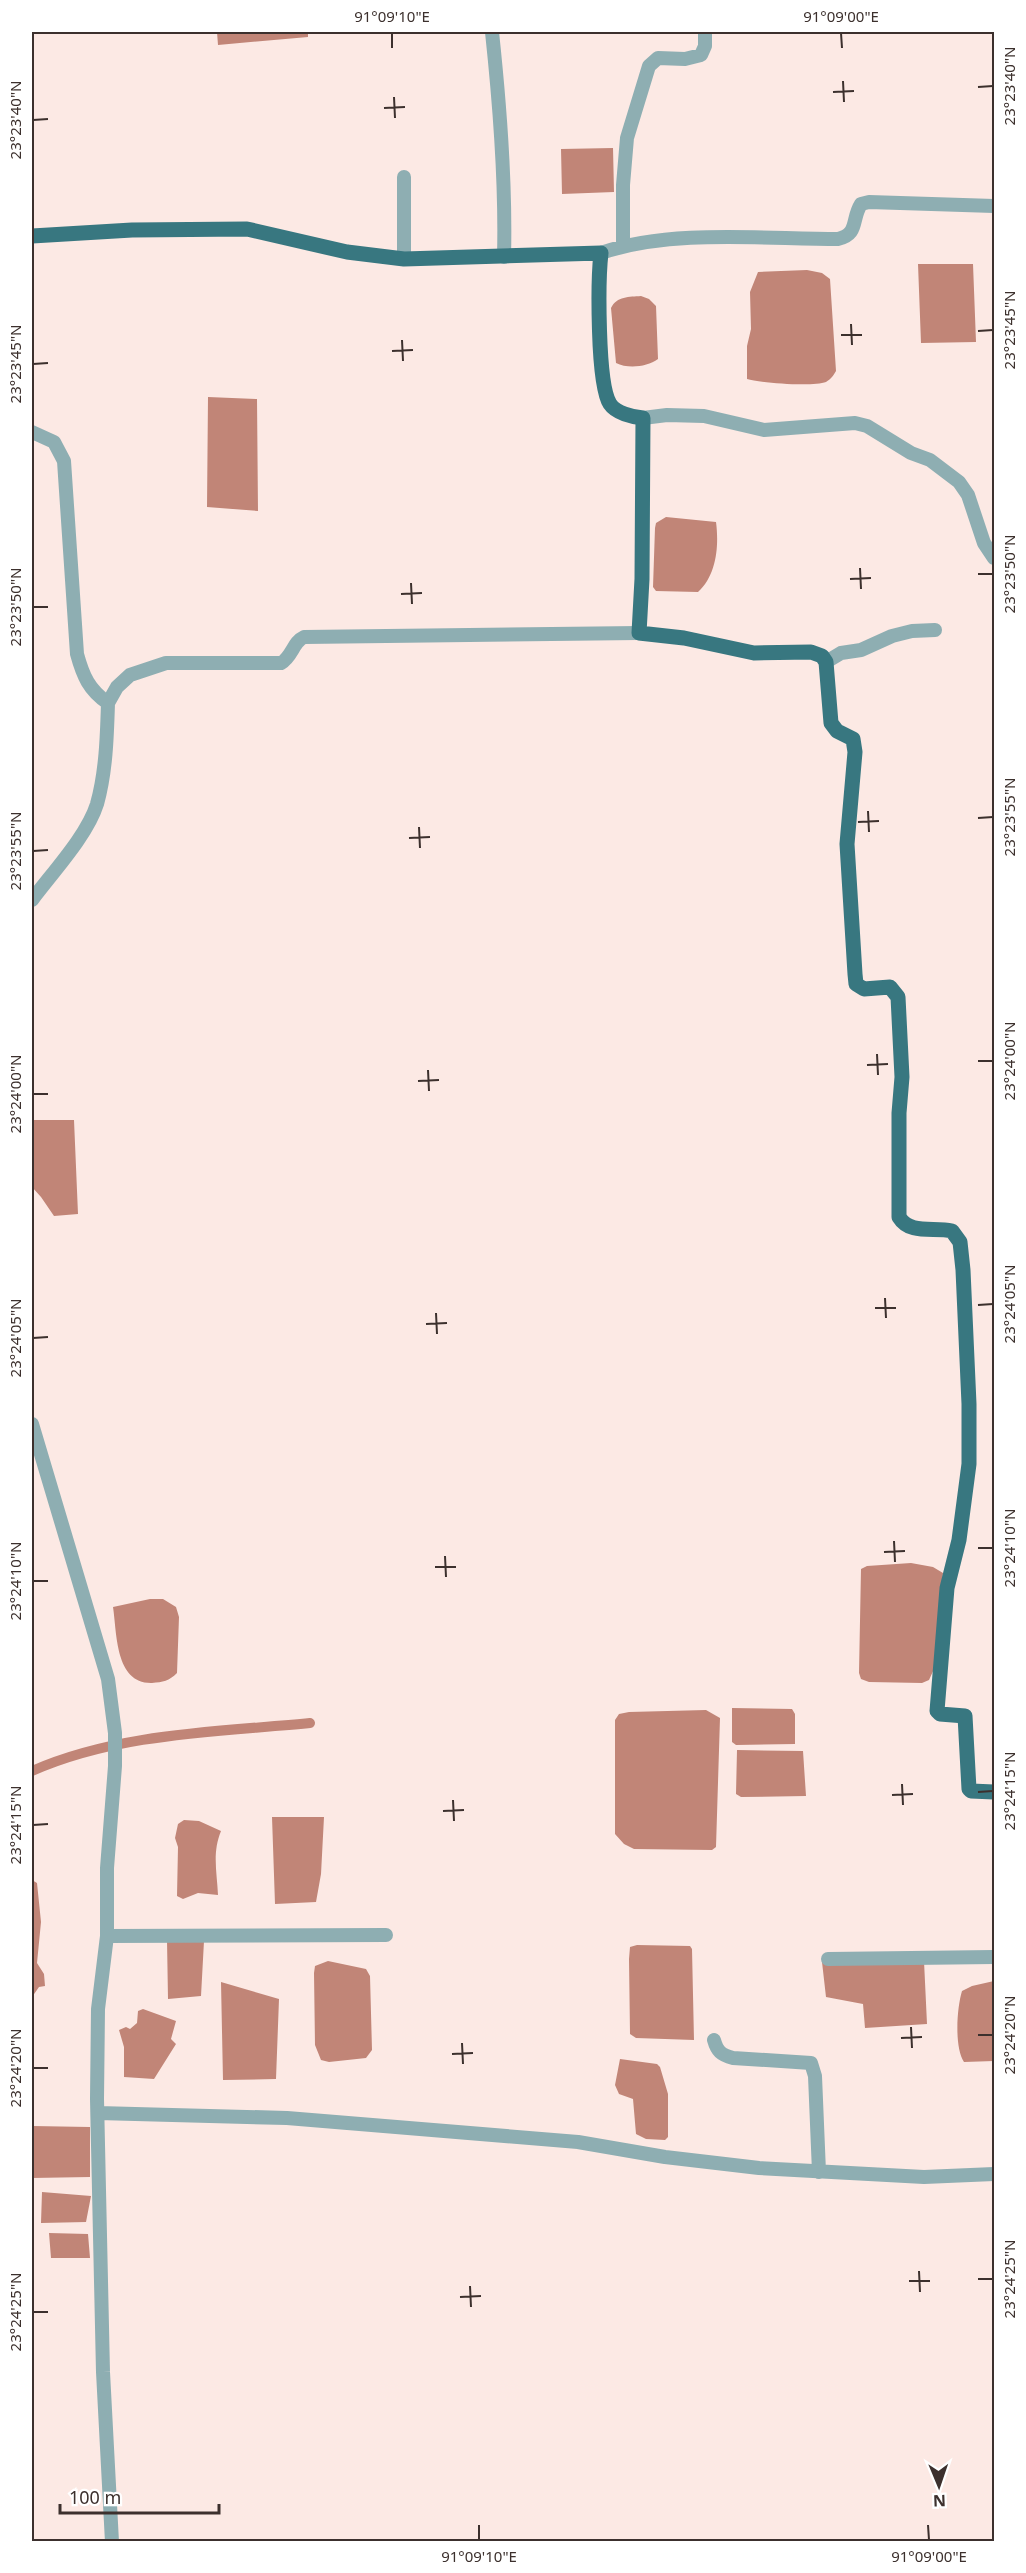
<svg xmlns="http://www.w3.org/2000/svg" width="1026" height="2573" viewBox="0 0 1026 2573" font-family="'Noto Sans',sans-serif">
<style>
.water{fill:#c18577}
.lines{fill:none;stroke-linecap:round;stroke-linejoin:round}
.canal{stroke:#c18577;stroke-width:10}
.minor{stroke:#8eaeb2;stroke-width:14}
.major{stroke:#387780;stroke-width:15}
.ticks{fill:none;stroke:#3c302d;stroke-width:2}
.neatline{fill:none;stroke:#3c302d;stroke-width:2}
.ticks-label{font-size:15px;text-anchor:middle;fill:#3c302d}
</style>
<rect width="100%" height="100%" fill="#fce9e4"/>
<!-- water -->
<path class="water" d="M217,32H308V37L218,45Z
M613,148L614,192L562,194L561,149Z
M918,264H973L976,342L921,343Z
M807,270L822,273L830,279L836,371C833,376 831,379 826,382C813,387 760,383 747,379V346L751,329L750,292L758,272Z
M641,296L649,299L656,306L658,359C647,367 628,369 616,363L611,308C617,296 629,297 641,296Z
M208,397L257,399L258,511L207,507Z
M666,517L716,522C719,545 717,575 698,592L656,591L653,587L655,528L656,523Z
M32,1120H74L78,1214L54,1216L41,1197L32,1187Z
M911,1563L933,1567L943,1573L934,1669L929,1680L922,1683L869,1682L861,1679L859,1673L861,1569L867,1566Z
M150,1599H163L176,1607L179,1617L177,1673C169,1681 163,1682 152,1683C115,1684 117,1633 113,1607Z
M732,1708L792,1709L795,1714V1744L736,1745L732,1742Z
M706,1710L720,1718L716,1847L712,1850L634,1849L624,1844L615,1834V1720L619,1714L629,1712Z
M737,1750L803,1751L806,1796L741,1797L736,1794Z
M272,1817H324L321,1874L316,1902L275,1904Z
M184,1820L199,1821L221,1831C212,1853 217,1872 218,1895L198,1893L183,1899L177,1896L178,1847L175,1838L178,1824Z
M32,1880L37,1883L41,1922L37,1963L44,1974L45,1986L39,1987L32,1997Z
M167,1940L204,1941L201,1996L168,1999Z
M637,1945L690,1946L692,1949L694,2040L636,2038L630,2034L629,1959L630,1947Z
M328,1961L366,1969L370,1976L372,2050L366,2058L329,2062L321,2060L315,2045L314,1973L315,1966Z
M924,1961L927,2024L865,2028L863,2004L826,1997L822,1962Z
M994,1981V2061L964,2062C954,2047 957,2007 962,1991L972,1986Z
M221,1982L279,1999L276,2079L223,2080Z
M143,2009L176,2021L171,2039L176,2044L154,2079L124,2077V2047L119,2030L126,2027L130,2029L137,2023L138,2011Z
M620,2059L657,2064L660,2067L668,2094V2137L665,2140L646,2139L636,2134L633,2099L619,2094L615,2085Z
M32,2126L90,2127V2177L32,2178Z
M42,2192L91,2196L86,2222L41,2223Z
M49,2233L88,2234L90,2258H51Z"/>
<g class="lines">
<!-- canal -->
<path class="canal" d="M32,1771C118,1733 217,1732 310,1723"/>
<!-- minor -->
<path class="minor" d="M492,32C500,107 506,182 504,257
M623,246V185L627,138L649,66L658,58L685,59L701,55L705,46V32
M601,253C672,229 762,239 838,239C859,234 851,220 861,204L869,202L994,206
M404,259V177
M643,418L667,415L704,416L764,430L855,423L867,426L911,453L930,460L959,482L968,495L984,543L994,558
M32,432L54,442L64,461L77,654C83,676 89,690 108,703C107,736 106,772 97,804C87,836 52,873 32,900
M826,662L841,653L861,650L892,636L912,631L935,630
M108,703L117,687L130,675L166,663H281C292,657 293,642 304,637L639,633
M32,1424L108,1679L115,1733V1766L107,1868V1936L98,2009L97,2099L103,2372L112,2542
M107,1936L386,1935
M828,1959L994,1957
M714,2040C717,2051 721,2055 733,2058L811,2063L815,2076L819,2172
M98,2113L287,2118L578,2142L665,2157L759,2168L924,2177L994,2174"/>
<!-- major -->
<path class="major" d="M32,236L132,230L247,229L347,252L404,259L601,253C598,279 597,384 610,404C616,413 632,417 643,418L642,579L639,633L684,638L754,653L811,652L822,656L826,662L831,723L837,731L853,739L855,752L847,844L855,974L856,984L864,989L890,987L898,997L902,1077L899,1113V1217C910,1235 933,1227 952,1231L960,1242L963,1270L969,1404V1464L959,1540L947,1588L937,1711L940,1714L965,1716L969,1789L971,1791L994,1792"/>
</g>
<!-- ticks -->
<path class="ticks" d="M392,33V48M841,33L842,48M843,81L844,102M978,87L993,86M833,92L854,91M394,97L395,118M384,108L405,107M33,120L48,119M851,324L852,345M978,331L993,330M841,335H862M402,340L403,361M392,351L413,350M33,364L48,363M860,568L861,589M978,574H993M850,579L871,578M411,583L412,604M401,594L422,593M33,607H48M868,811L869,832M978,818L993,817M858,822L879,821M419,827L420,848M409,838L430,837M33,851L48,850M877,1054L878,1075M978,1061H993M867,1065L888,1064M428,1070L429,1091M418,1081L439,1080M33,1094H48M885,1298L886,1318M978,1305L993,1304M875,1308H896M436,1313L437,1334M426,1324L447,1323M33,1338L48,1337M894,1541L895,1562M978,1548H993M884,1552L905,1551M445,1556L446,1577M435,1567H456M33,1581H48M902,1784L903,1805M978,1792L993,1791M892,1795L913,1794M453,1800L454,1821M443,1811L464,1810M33,1825L48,1824M911,2027L912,2048M978,2035H993M901,2038L922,2037M462,2043L463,2064M452,2054L473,2053M33,2068H48M919,2271L920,2292M978,2279H993M909,2281H930M470,2286L471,2307M460,2297L481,2296M33,2312H48M479,2525V2540M928,2525L929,2540"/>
<!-- border -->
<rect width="1026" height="2573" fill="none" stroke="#ffffff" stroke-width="66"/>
<!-- north arrow -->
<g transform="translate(939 2486) rotate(178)" stroke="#ffffff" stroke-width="4.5" paint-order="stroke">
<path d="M0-4.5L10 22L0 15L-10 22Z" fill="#3c302d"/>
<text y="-9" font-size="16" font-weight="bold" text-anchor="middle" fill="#3c302d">N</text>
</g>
<!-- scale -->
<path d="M60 2504v9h159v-9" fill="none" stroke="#3c302d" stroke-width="3"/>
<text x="69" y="2504" font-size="18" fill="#3c302d" stroke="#ffffff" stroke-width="4.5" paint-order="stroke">100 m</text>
<rect x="33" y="33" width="960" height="2507" class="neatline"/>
<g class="ticks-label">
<text x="392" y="22">91°09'10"E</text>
<text x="841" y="22">91°09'00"E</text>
<text transform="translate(1010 86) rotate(-90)" y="5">23°23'40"N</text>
<text transform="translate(16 120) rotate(-90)" y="5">23°23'40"N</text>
<text transform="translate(1010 330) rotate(-90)" y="5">23°23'45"N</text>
<text transform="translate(16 364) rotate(-90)" y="5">23°23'45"N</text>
<text transform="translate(1010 574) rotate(-90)" y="5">23°23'50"N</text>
<text transform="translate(16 607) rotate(-90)" y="5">23°23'50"N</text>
<text transform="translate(1010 817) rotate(-90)" y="5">23°23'55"N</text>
<text transform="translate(16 851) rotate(-90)" y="5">23°23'55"N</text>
<text transform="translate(1010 1061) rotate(-90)" y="5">23°24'00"N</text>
<text transform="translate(16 1094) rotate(-90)" y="5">23°24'00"N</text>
<text transform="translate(1010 1304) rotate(-90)" y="5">23°24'05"N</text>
<text transform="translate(16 1338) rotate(-90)" y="5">23°24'05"N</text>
<text transform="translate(1010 1548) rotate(-90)" y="5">23°24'10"N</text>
<text transform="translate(16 1581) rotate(-90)" y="5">23°24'10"N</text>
<text transform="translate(1010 1791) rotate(-90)" y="5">23°24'15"N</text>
<text transform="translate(16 1825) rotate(-90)" y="5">23°24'15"N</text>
<text transform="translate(1010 2035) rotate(-90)" y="5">23°24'20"N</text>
<text transform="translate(16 2068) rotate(-90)" y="5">23°24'20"N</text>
<text transform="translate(1010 2279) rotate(-90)" y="5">23°24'25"N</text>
<text transform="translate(16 2312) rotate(-90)" y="5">23°24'25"N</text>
<text x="479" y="2562">91°09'10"E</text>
<text x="929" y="2562">91°09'00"E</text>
</g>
</svg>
